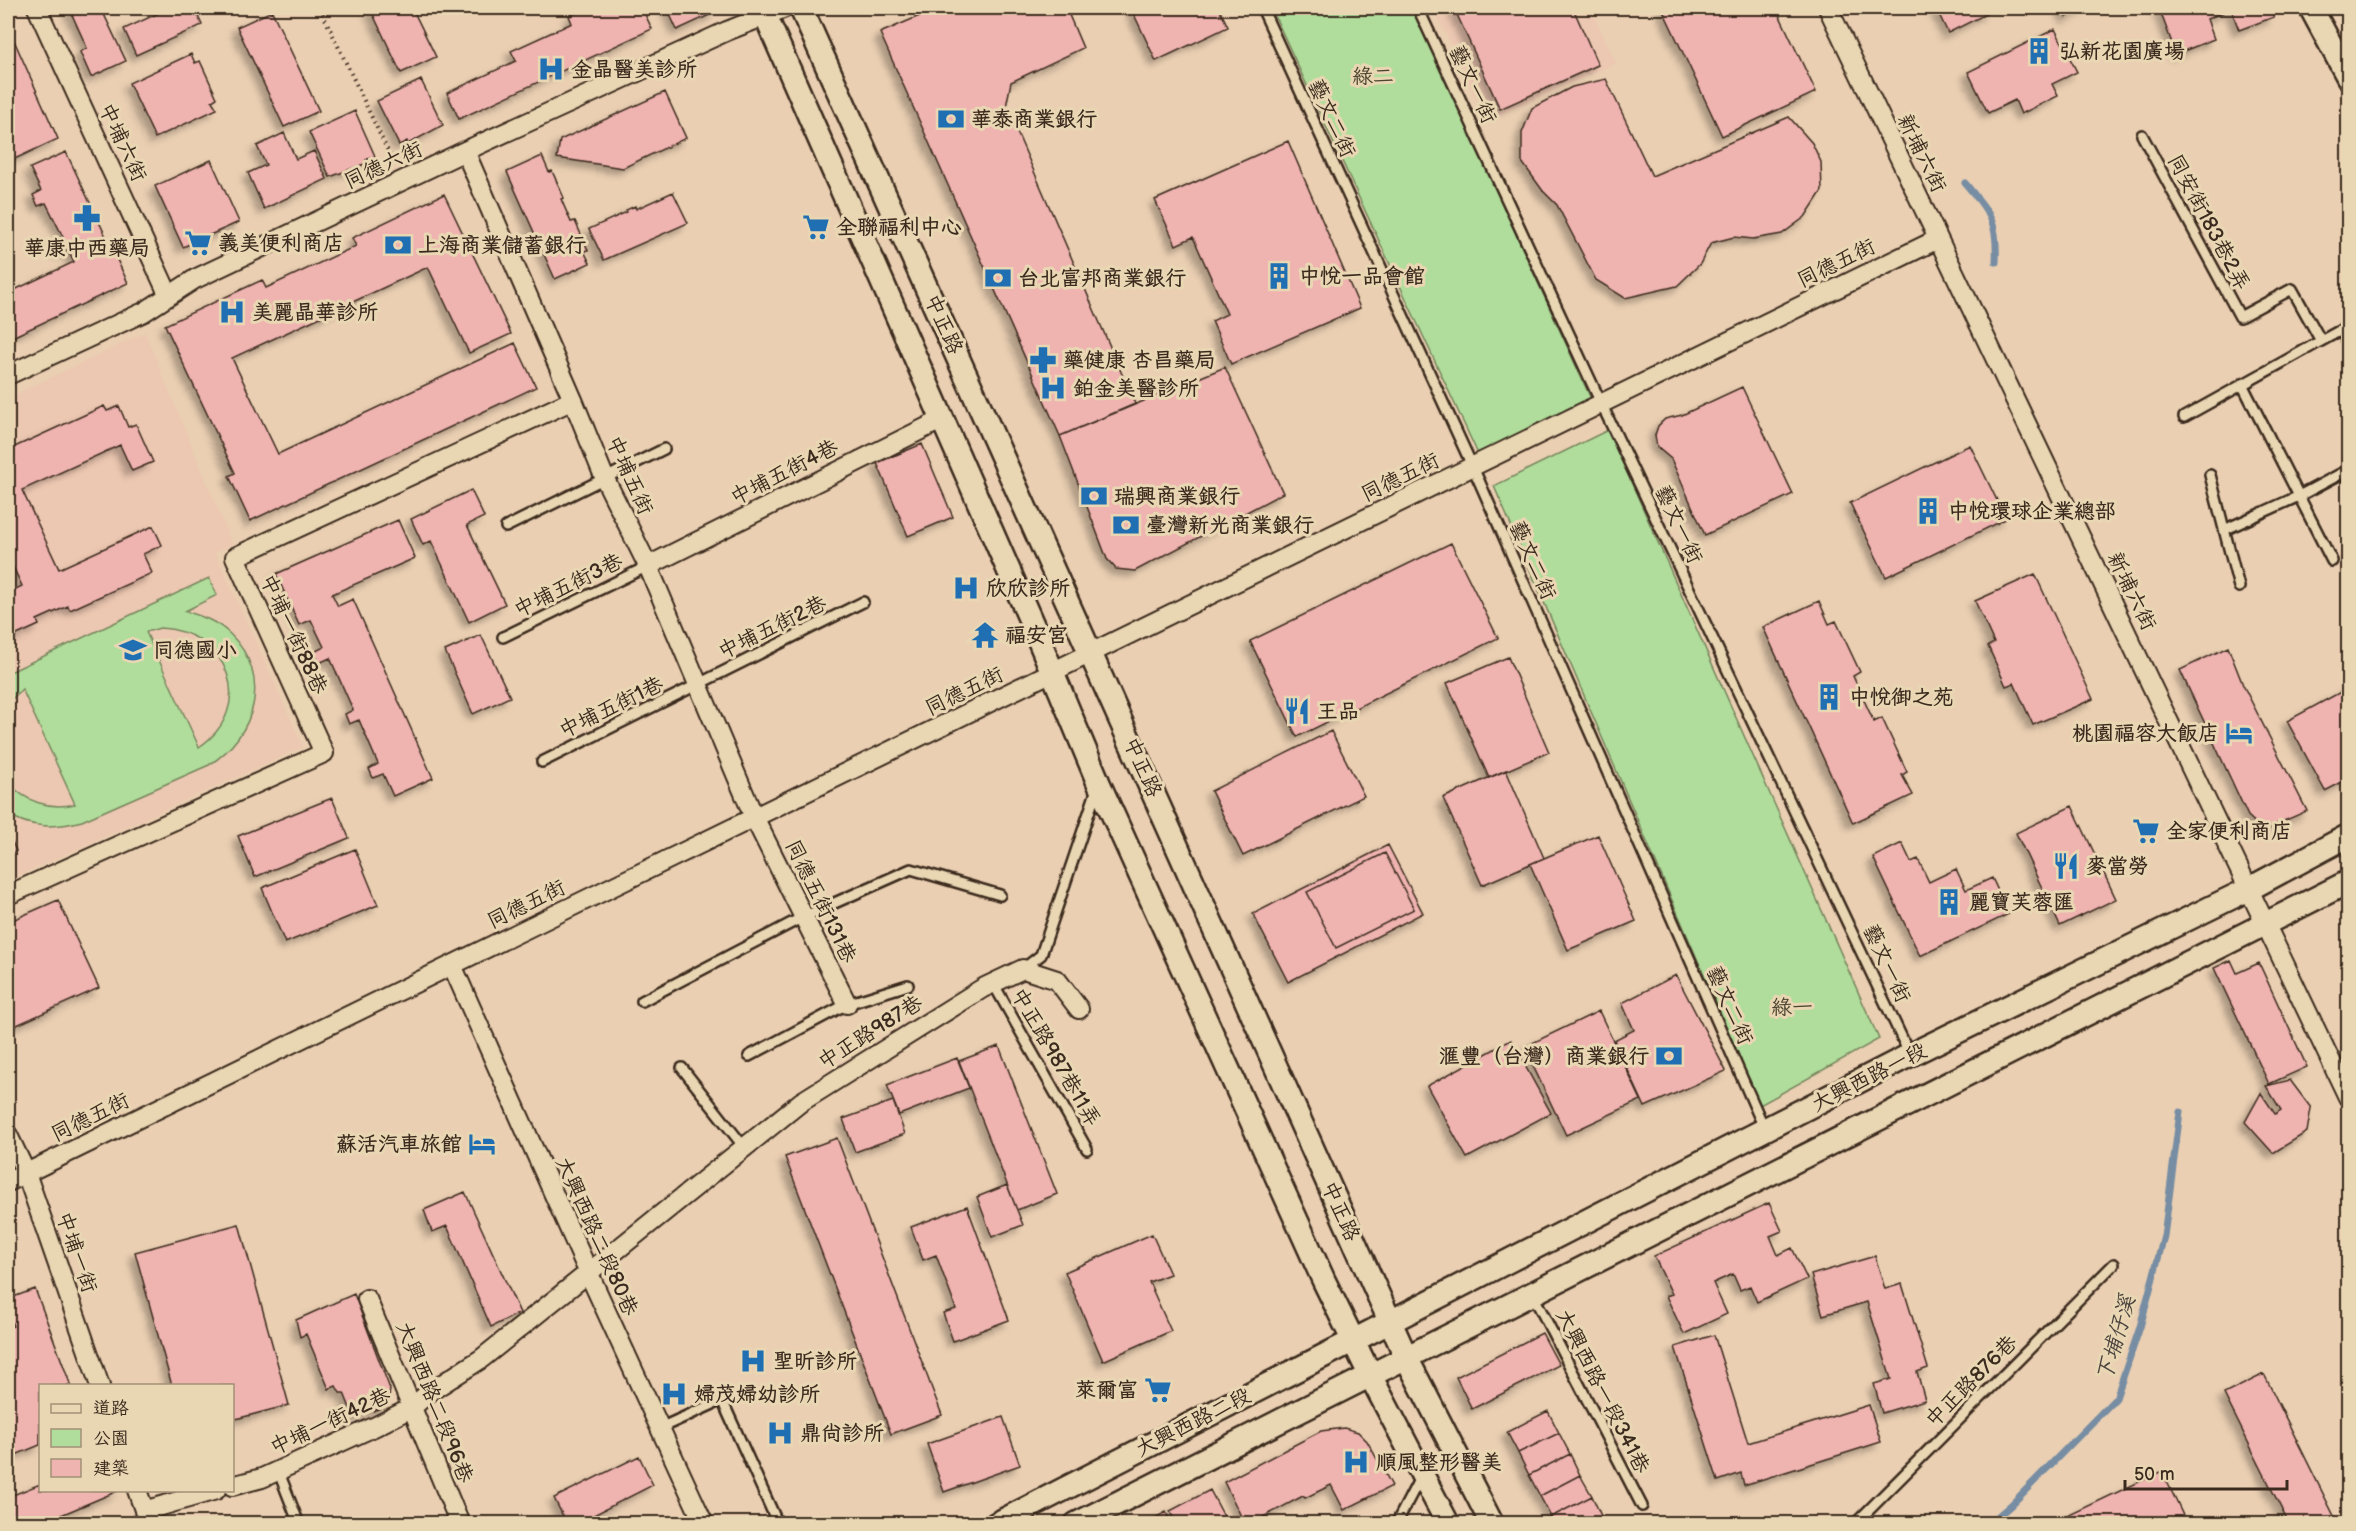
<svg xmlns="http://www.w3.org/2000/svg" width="2356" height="1531" viewBox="0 0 2356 1531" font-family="'Balsamiq Sans','LXGW WenKai TC',sans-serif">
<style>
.built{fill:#ecc7b1}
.green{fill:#b0dd9b;stroke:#76845c;stroke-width:1.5;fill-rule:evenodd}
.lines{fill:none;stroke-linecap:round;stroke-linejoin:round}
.stream{stroke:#768da3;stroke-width:7}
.building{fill:#efb3b0;stroke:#3b2a1e;stroke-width:1.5;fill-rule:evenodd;filter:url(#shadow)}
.service-casing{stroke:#3b2a1e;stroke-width:14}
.minor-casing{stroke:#3b2a1e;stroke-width:22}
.tertiary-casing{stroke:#3b2a1e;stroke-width:27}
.path{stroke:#3b2a1e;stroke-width:4;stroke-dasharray:1.5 4.5;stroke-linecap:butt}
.service{stroke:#e9d6b3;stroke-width:9}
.minor{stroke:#e9d6b3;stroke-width:18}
.tertiary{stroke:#e9d6b3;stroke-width:22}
.labels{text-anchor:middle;stroke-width:6;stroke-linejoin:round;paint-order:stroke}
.poi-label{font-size:21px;font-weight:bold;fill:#3b2a1e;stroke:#e9d6b3;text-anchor:start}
.park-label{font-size:21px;fill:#4d4531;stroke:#e9d6b3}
.street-label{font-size:21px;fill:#3b2a1e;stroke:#e9d6b3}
.water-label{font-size:22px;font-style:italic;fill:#4a433f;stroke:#e9d6b3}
</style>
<defs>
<filter id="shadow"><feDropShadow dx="-5.5" dy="5.5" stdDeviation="3" flood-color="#0004"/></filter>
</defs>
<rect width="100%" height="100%" fill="#eacfb2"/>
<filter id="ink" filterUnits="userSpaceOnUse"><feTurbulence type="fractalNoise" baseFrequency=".0167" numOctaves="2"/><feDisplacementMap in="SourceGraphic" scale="12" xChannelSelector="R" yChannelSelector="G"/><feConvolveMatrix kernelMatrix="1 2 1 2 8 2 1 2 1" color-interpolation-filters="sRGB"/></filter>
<g filter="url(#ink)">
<!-- built -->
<path class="built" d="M1434,8H1590L1616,63L1486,121Z
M145,333L232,544L215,553L303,747L8,880V398Z"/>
<!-- green -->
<path class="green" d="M1271,8H1413L1591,399L1478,454Z
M1608,430L1879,1039L1760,1105L1494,486Z
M209,578L217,595L185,611C201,616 217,621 230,634C273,676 256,735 209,765L82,821C56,828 31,829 8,814V782C25,802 50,810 75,804L22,689L8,703V673ZM160,628C228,631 258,707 199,747L146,632Z"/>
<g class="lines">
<!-- stream -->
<path class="stream" d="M1965,183C1990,214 1998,220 1996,262
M1989,1524L2011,1505L2116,1398L2140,1327L2164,1236L2180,1112"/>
</g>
<!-- building -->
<path class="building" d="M69,8H101L126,61L91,77L80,52L87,48Z
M156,8H194L202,25L136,55L124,29L159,13Z
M370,8H412L436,57L401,73Z
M586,8H642L652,29L459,119L447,93L516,61L511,51L572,23L569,16Z
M667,8H716L714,13L677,30Z
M938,8H1066L1083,48L1011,82L1006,107L1135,404L1060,436L880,33Z
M1131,8H1219L1228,27L1156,61Z
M1454,8H1573L1598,65L1500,109Z
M1662,8H1776L1816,92L1722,136Z
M1936,8H1986L1988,13L1948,33Z
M2061,8H2087L2066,17Z
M2159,8H2270L2274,17L2239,30L2231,9L2207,19L2214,39L2176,54Z
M272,11L319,111L284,127L237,27Z
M8,27L58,139L8,162Z
M2055,29L2077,72L2052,84L2058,96L2021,114L2015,100L1988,113L1968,72Z
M191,54L195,63L200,61L217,98L212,101L217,109L155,138L129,83Z
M1606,79L1652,176L1789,117L1812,143L1821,162L1822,191L1805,217L1782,234L1753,239L1734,237L1711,243L1700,264L1677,286L1625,298L1596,280L1557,205L1543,191L1522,162V133L1532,108L1572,87Z
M421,80L443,125L408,144L407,141L399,145L377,101Z
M665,92L686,138L623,168L557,158L560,140Z
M355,111L375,156L366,160L367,163L330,177L309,132Z
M284,133L296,159L314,151L327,179L264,209L248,173L266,165L257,146Z
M1288,141L1360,308L1231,364L1212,321L1227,314L1193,237L1176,245L1155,200Z
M66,152L128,283L8,339V293L74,262L68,249L60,253L54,241L63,237L46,203L38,206L33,195L41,191L30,168Z
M542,156L549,172L552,171L564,198L561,199L571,222L575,221L588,250L584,251L590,263L555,279L507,172Z
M211,160L239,222L183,247L155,186Z
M673,192L688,223L604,260L589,229L627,212L626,210L635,206L636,209Z
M444,194L511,334L469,353L428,267L232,358L278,454L515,343L536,387L250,521L229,476L235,473L165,325L262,280L266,288L356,246L352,238Z
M1225,367L1283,493L1135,571L1116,569L1107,559L1060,436Z
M1742,387L1793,494L1705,535L1671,459L1657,447L1655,435L1658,426L1665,419L1682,415Z
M104,406L107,411L119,406L128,427L136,424L153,462L132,471L120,445L22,490L59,569L153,526L162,545L143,554L152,573L70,610L68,606L37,620L39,625L8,639V593L22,586L8,556V450Z
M922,444L953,517L908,536L877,463Z
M1970,445L2006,519L1886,577L1850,503Z
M471,490L484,517L467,525L505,604L469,622L431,541L423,545L411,519Z
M398,520L415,558L332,594L338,606L353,599L433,778L393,796L383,774L373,778L369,769L378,764L359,720L349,724L345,714L353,710L330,658L319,663L314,652L324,647L311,620L299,625L276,574Z
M1451,543L1498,638L1297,737L1250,641Z
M2035,574L2093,699L2033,725L2014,683L2006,686L1988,646L1994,643L1975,601Z
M1819,601L1829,624L1836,621L1860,672L1853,676L1874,722L1882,718L1907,772L1902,775L1913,795L1853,823L1763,627Z
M481,635L510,697L473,714L445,651Z
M2228,647L2243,685L2307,811L2263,830L2248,816L2180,670Z
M1508,657L1549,752L1489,778L1447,683Z
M2348,688V779L2325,791L2287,721Z
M1331,731L1364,796L1243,856L1211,791Z
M1506,770L1544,858L1482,885L1443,798Z
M332,798L349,838L255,877L238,836Z
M2072,806L2116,899L2060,926L2016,833Z
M8,833L16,851L8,855Z
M1598,835L1636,921L1568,950L1530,864Z
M1902,843L1911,862L1918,859L1929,882L1956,869L1966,890L1992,878L2009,914L1920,956L1873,857Z
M1388,845L1423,913L1288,982L1253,914ZM1385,853L1414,909L1336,948L1307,892Z
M355,849L378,905L285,943L262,888Z
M1385,853L1414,909L1336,948L1307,892Z
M58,900L99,988L8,1029V922Z
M2231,960L2237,973L2259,963L2307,1067L2269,1084L2214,968Z
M1676,975L1726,1071L1645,1107L1614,1040L1634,1030L1622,1003Z
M1599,1011L1641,1100L1566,1135L1524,1047Z
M1511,1040L1551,1113L1467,1158L1427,1086Z
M999,1046L1057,1194L1017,1210L959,1061Z
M957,1058L969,1088L899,1115L887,1085Z
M2290,1080L2311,1108L2307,1132L2273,1153L2245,1122L2261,1093L2275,1114L2281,1110L2266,1086Z
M893,1101L905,1134L855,1152L843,1119Z
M837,1138L942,1415L891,1434L785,1157Z
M1007,1185L1023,1225L992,1237L977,1197Z
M465,1192L520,1313L491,1327L447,1226L432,1232L424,1210Z
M1769,1203L1782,1231L1770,1236L1778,1255L1792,1248L1807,1279L1757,1302L1750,1286L1740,1290L1733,1274L1713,1283L1727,1314L1684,1334L1666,1296L1672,1294L1654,1256Z
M967,1206L1009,1320L953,1341L943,1313L956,1309L936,1255L923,1260L911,1227Z
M239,1224L289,1405L232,1420V1386H172L135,1252Z
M1152,1234L1170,1274L1149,1282L1171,1331L1103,1361L1065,1272Z
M1875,1256L1885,1289L1902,1284L1928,1368L1917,1372L1925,1400L1882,1413L1874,1384L1891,1379L1867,1302L1823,1315L1811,1275Z
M35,1289L71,1386H40V1445L8,1458V1328L13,1326L8,1311V1299Z
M354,1294L390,1389L389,1397L383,1402L387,1406L354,1418L344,1393H340L336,1386L329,1389L306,1334L300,1337L296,1320Z
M1542,1333L1559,1365L1472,1409L1456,1377Z
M1714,1335L1748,1443L1869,1405L1881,1442L1744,1485L1741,1473L1718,1481L1675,1347Z
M2264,1374L2338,1524H2289L2224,1394Z
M1548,1411L1559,1433L1518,1453L1507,1432Z
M1003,1417L1020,1465L944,1492L927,1444Z
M1344,1428L1358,1432L1367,1441L1392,1486L1344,1510L1331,1485L1305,1498L1303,1496L1250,1524H1245L1224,1482L1321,1431Z
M1559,1433L1570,1454L1529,1475L1518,1453Z
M1570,1454L1580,1475L1540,1496L1529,1475Z
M639,1456L653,1485L576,1524H567L554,1498Z
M2162,1471L2187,1524H2066L2063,1518Z
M1580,1475L1592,1496L1551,1517L1540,1496Z
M40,1484V1490H120L40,1524H10L8,1518V1497Z
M1210,1490L1228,1524H1176L1170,1511Z
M1592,1496L1602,1518L1591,1524H1554L1551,1517Z
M1166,1512L1171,1524H1144Z"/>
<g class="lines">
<defs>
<path id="service" d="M1262,8L1480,483L1765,1130
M1418,8L1601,403L1910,1055
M2142,135L2240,317L2292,289L2321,341L2341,330L2348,343
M2242,384L2332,561
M2184,417L2321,341
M2210,475L2239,587
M506,527L664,449
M2224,530L2299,496L2348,470
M503,637L648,566
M542,762L863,602
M1023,969L1041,955L1097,789
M993,983L1087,1149
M642,1001L803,917L911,869L1000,895
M749,1056L847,1004L908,985
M682,1068L744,1147
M1533,1295L1642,1506
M660,1428L722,1400L778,1524
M278,1470L299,1524
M1396,1524L1421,1476
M1855,1524L2114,1264"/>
<path id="minor" d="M37,8L169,296
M1828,8L2348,1097
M465,151L573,400L605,479L648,566L754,817L847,1004
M8,375L144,312L195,279L465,151L727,31L785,8
M648,566L941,420
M8,895L324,753L235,557L573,400
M452,965L595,1287L704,1524
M8,1135L26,1173L100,1386
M8,1182L1938,239
M367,1299L460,1524
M232,1486L262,1478L376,1426L413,1407L428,1393L481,1359L801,1102L983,988L1023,969L1057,980L1079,1009
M137,1490L149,1524
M144,1511L216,1490"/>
<path id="tertiary" d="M762,8L1037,635L1099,784L1324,1281L1370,1375L1448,1524
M801,8L1406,1357L1492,1524
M2311,8L2348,77
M996,1524L1910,1055L2249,889L2348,836
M1076,1524L2348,882"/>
</defs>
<!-- service casing -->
<use href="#service" class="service-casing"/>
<!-- minor casing -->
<use href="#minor" class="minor-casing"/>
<!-- tertiary casing -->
<use href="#tertiary" class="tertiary-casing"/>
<!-- path -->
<path class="path" d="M320,8L394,164"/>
<!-- service -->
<use href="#service" class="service"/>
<!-- minor -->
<use href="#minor" class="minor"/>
<!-- tertiary -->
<use href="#tertiary" class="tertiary"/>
</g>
</g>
<!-- icons -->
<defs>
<symbol id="building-bare" viewBox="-9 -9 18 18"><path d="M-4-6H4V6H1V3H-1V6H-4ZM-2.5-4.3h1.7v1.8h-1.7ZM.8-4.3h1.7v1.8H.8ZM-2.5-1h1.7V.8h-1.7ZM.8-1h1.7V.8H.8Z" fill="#1f6fb2" stroke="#e9d6b3" stroke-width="2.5" paint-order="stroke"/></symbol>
<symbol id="hospital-bare" viewBox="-9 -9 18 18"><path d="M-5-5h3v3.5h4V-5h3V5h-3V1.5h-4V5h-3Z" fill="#1f6fb2" stroke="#e9d6b3" stroke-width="2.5" paint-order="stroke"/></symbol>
<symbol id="bank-bare" viewBox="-9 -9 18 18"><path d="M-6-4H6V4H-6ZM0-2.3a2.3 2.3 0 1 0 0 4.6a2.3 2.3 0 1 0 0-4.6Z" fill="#1f6fb2" stroke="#e9d6b3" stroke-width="2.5" paint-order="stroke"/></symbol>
<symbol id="pharmacy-bare" viewBox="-9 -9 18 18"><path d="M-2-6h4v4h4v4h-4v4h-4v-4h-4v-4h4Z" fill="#1f6fb2" stroke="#e9d6b3" stroke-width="2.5" paint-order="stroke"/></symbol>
<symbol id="supermarket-bare" viewBox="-9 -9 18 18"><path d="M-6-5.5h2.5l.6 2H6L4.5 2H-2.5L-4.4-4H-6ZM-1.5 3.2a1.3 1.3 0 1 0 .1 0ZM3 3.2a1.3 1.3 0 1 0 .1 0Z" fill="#1f6fb2" stroke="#e9d6b3" stroke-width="2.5" paint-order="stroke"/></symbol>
<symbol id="temple-bare" viewBox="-9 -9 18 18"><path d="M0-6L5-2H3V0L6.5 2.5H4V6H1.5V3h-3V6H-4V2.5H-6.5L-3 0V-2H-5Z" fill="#1f6fb2" stroke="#e9d6b3" stroke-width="2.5" paint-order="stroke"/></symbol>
<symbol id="school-bare" viewBox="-9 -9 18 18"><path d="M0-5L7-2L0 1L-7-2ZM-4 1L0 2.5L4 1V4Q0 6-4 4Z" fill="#1f6fb2" stroke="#e9d6b3" stroke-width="2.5" paint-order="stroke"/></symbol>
<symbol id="restaurant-bare" viewBox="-9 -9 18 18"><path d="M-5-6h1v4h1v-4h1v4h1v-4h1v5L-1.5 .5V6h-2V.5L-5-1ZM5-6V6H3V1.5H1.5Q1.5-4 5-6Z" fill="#1f6fb2" stroke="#e9d6b3" stroke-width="2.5" paint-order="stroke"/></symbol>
<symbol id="hotel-bare" viewBox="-9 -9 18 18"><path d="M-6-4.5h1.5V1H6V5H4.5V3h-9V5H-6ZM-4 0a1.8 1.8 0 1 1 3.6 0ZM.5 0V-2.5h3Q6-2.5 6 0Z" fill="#1f6fb2" stroke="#e9d6b3" stroke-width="2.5" paint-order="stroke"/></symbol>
</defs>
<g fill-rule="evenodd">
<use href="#building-bare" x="2020" y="32" width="38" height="38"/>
<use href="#hospital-bare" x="532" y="50" width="38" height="38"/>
<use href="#bank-bare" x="932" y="100" width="38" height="38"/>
<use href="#pharmacy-bare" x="68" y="199" width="38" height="38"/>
<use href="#supermarket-bare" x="797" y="208" width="38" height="38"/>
<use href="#supermarket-bare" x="179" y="224" width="38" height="38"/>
<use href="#bank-bare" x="379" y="226" width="38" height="38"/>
<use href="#building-bare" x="1260" y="257" width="38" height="38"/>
<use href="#bank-bare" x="979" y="259" width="38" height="38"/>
<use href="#hospital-bare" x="213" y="293" width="38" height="38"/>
<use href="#pharmacy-bare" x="1024" y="341" width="38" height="38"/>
<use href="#hospital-bare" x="1034" y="369" width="38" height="38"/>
<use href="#bank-bare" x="1075" y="477" width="38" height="38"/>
<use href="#building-bare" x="1909" y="492" width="38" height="38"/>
<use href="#bank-bare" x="1107" y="506" width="38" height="38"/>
<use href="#hospital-bare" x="947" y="569" width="38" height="38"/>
<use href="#temple-bare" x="966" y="616" width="38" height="38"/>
<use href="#school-bare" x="114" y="631" width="38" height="38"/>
<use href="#building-bare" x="1810" y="678" width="38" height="38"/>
<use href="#restaurant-bare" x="1278" y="692" width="38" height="38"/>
<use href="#hotel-bare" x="2220" y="714" width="38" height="38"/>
<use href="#supermarket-bare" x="2127" y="812" width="38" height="38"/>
<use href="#restaurant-bare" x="2047" y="847" width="38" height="38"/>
<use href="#building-bare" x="1930" y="883" width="38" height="38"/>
<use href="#bank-bare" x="1650" y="1037" width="38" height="38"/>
<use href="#hotel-bare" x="463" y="1125" width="38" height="38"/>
<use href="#hospital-bare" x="734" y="1342" width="38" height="38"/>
<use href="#supermarket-bare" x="1139" y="1371" width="38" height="38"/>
<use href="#hospital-bare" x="655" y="1375" width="38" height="38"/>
<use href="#hospital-bare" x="761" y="1414" width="38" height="38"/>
<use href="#hospital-bare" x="1337" y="1443" width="38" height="38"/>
</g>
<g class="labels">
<!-- poi labels -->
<g class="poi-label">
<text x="2059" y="58">弘新花園廣場</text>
<text x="571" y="76">金晶醫美診所</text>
<text x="971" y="126">華泰商業銀行</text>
<text x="836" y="234">全聯福利中心</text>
<text x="218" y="250">義美便利商店</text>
<text x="418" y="252">上海商業儲蓄銀行</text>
<text x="87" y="255" text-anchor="middle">華康中西藥局</text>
<text x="1299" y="283">中悅一品會館</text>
<text x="1018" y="285">台北富邦商業銀行</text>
<text x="252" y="319">美麗晶華診所</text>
<text x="1063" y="367">藥健康 杏昌藥局</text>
<text x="1073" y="395">鉑金美醫診所</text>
<text x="1114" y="503">瑞興商業銀行</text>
<text x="1948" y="518">中悅環球企業總部</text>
<text x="1146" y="532">臺灣新光商業銀行</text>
<text x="986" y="595">欣欣診所</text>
<text x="1005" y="642">福安宮</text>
<text x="153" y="657">同德國小</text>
<text x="1849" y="704">中悅御之苑</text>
<text x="1317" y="718">王品</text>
<text x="2219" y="740" text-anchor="end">桃園福容大飯店</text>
<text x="2166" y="838">全家便利商店</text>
<text x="2086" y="873">麥當勞</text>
<text x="1969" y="909">麗寶芙蓉匯</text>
<text x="1649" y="1063" text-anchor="end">滙豐（台灣）商業銀行</text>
<text x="462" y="1151" text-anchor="end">蘇活汽車旅館</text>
<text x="773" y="1368">聖昕診所</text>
<text x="1138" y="1397" text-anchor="end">萊爾富</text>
<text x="694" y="1401">婦茂婦幼診所</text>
<text x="800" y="1440">鼎尚診所</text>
<text x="1376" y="1469">順風整形醫美</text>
</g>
<!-- park labels -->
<g class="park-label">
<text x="1373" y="83">綠二</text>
<text x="1792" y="1014">綠一</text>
</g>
<!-- street labels -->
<g class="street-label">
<text transform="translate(1473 84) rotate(65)" y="7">藝文一街</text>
<text transform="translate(1332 118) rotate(65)" y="7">藝文二街</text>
<text transform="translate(123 142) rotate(65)" y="7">中埔六街</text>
<text transform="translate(1922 153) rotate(64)" y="7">新埔六街</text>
<text transform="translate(383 165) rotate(-25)" y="7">同德六街</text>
<text transform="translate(2209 222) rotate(62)" y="7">同安街183巷2弄</text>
<text transform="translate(1836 263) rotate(-26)" y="7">同德五街</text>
<text transform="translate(944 324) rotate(66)" y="7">中正路</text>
<text transform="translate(784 472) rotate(-27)" y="7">中埔五街4巷</text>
<text transform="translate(630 475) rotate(66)" y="7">中埔五街</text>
<text transform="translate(1400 477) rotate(-26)" y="7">同德五街</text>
<text transform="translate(1679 524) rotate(65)" y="7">藝文一街</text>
<text transform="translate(1533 560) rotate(66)" y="7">藝文二街</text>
<text transform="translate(568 585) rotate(-26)" y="7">中埔五街3巷</text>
<text transform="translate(2132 591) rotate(64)" y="7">新埔六街</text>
<text transform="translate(772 627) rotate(-26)" y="7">中埔五街2巷</text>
<text transform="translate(294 634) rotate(65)" y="7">中埔一街88巷</text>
<text transform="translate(964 691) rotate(-26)" y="7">同德五街</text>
<text transform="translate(611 707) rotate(-26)" y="7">中埔五街1巷</text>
<text transform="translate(1143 767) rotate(66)" y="7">中正路</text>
<text transform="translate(821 901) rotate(64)" y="7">同德五街131巷</text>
<text transform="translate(526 904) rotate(-26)" y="7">同德五街</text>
<text transform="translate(1887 963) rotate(65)" y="7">藝文一街</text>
<text transform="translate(1730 1005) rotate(66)" y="7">藝文二街</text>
<text transform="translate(870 1032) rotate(-32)" y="7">中正路987巷</text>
<text transform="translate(1056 1057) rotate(60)" y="7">中正路987巷11弄</text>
<text transform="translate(1869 1077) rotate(-27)" y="7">大興西路一段</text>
<text transform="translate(90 1117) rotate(-26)" y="7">同德五街</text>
<text transform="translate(1341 1211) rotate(66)" y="7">中正路</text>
<text transform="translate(597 1236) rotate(66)" y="7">大興西路二段80巷</text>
<text transform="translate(77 1252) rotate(71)" y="7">中埔一街</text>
<text transform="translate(1971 1381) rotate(-45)" y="7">中正路876巷</text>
<text transform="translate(1603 1391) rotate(63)" y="7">大興西路一段341巷</text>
<text transform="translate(435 1402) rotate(68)" y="7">大興西路二段96巷</text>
<text transform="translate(330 1421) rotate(-25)" y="7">中埔一街42巷</text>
<text transform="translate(1193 1422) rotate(-27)" y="7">大興西路二段</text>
</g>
<!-- water labels -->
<g class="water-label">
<text transform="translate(2115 1338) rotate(-74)" y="8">下埔仔溪</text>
</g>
</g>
<!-- margin -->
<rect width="2356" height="1531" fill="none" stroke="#e9d6b3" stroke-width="30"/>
<rect x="15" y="15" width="2326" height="1501" fill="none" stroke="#3b2a1e" stroke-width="2" filter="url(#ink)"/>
<!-- legend -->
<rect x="39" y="1384" width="195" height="108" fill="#e9d6b3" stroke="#a39177" stroke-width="1.5"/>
<rect x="51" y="1404" width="30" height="9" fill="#e9d6b3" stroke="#a39177" stroke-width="1.5"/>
<text x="93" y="1414" font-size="18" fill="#3b2a1e">道路</text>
<rect x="51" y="1429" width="30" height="18" fill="#b0dd9b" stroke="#a39177" stroke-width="1.5"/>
<text x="93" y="1444" font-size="18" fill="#3b2a1e">公園</text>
<rect x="51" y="1459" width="30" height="18" fill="#efb3b0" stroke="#a39177" stroke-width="1.5"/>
<text x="93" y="1474" font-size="18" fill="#3b2a1e">建築</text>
<!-- scale -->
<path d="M2125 1480v9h162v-9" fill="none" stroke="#3b2a1e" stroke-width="3"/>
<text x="2134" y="1480" font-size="18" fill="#3b2a1e" stroke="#e9d6b3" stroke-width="4.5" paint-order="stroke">50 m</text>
</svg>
